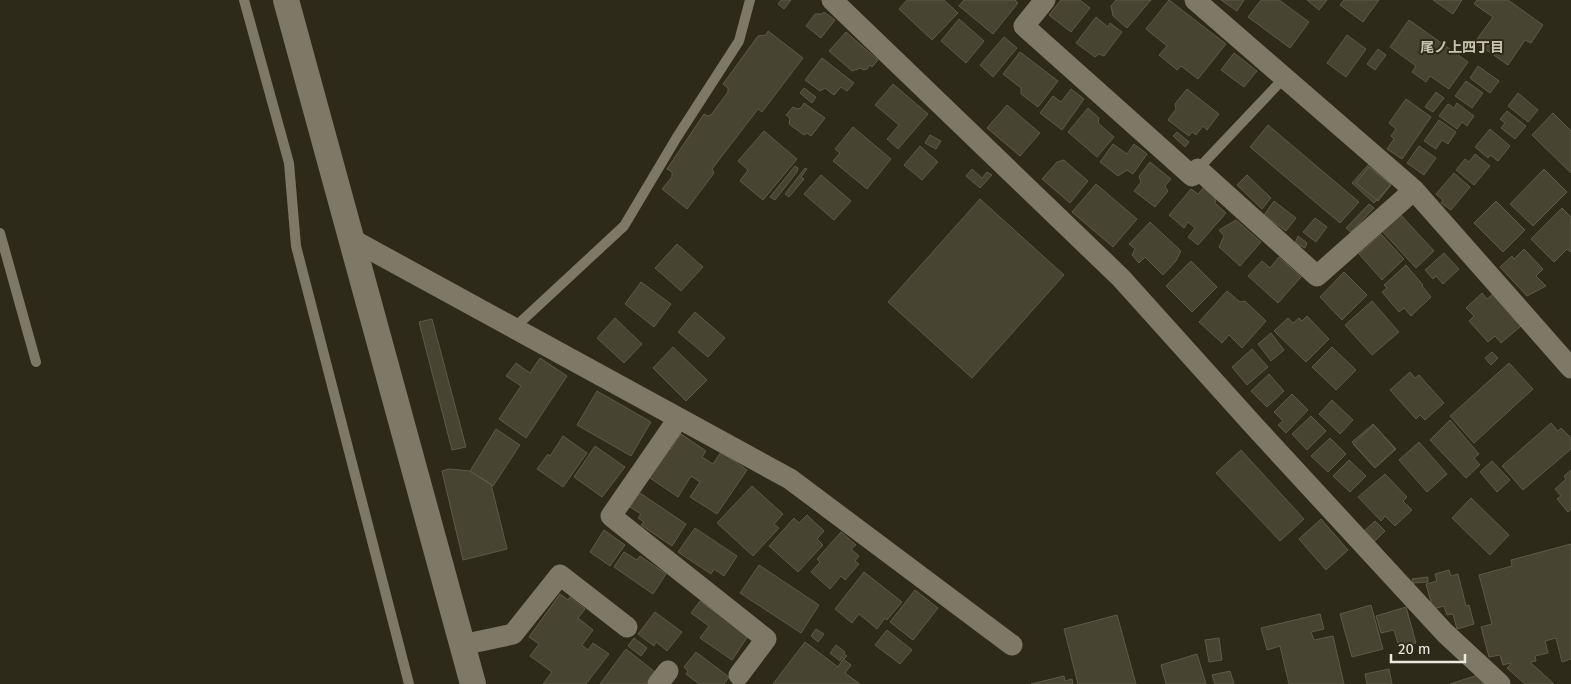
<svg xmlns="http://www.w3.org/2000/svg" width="1571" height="684" viewBox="0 0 1571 684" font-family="'Fira Sans','Noto Sans JP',sans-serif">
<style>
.building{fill:#484432;stroke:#5e5a48}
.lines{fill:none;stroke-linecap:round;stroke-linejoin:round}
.service{stroke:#7d7966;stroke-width:10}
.minor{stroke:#7d7966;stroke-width:21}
.tertiary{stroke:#7d7966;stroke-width:26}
.labels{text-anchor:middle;stroke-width:4;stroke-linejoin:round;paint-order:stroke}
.neighbourhood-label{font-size:14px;font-weight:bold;fill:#c9c5af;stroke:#2e2a19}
</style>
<rect width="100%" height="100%" fill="#2e2a19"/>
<!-- building -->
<path class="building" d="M781,0H791L784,9L778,4Z
M907,0H944L958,13L932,40L899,9Z
M964,0H1015L1018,3L993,34L959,6Z
M1061,0H1080L1090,8L1071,32L1049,15Z
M1116,0H1151L1127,28L1113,16L1111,6Z
M1169,0L1226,44L1198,79L1181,66L1177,70L1159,55L1167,46L1146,29Z
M1221,0H1244L1237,11Z
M1261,0H1279L1309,22L1290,48L1248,17Z
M1307,0H1327L1319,10Z
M1344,0H1379L1363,22L1340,5Z
M1433,0H1462L1453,14Z
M1477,0H1508L1543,25L1531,43L1525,40L1508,65L1475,42L1493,17L1474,4Z
M824,12L835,20L821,38L806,26L815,14H822Z
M1096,17L1108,27L1110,23L1122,32L1104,56L1099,54L1095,57L1076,43Z
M959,19L984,41L966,63L941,41Z
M1409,20L1468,62L1449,89L1430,76L1426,82L1412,72L1416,66L1390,47Z
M768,31L803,58L762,112L758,109L712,169L714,173L687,209L662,189L672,177V172L667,169L704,114L708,116L711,115L728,92V88L723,84L758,36L766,35Z
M846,32L878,60L872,67L870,65L867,69L863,70L861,68L852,71L829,51Z
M1347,35L1366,49L1346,77L1327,63Z
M1004,37L1017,48L993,77L980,65Z
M1378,49L1386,55L1375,70L1367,64Z
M1020,52L1058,81L1038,107L1021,94V88L1003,74Z
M1234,53L1257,71L1244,87L1221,70Z
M822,58L854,83L847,91L841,87L834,95L825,88L820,91L805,80Z
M1478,66L1499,81L1490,93L1470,78Z
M1466,81L1483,93L1472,108L1455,96Z
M893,84L928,114L898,149L887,139L899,125L875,105Z
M804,88L816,97L812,103L800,93Z
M1071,89L1084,99L1062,130L1040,113L1053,96L1061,102Z
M1187,89L1219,114L1207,130L1203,126L1196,135L1192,132L1189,136L1168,120L1176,109L1175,104Z
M1436,92L1444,98L1433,112L1425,107Z
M1518,93L1538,110L1528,122L1508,106Z
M1406,99L1431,117L1402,159L1387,149L1394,139L1391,136L1396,129L1389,123Z
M804,103L825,118L811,136L807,133L804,135L789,124L790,118L786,115L793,107L797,109L801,108Z
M1457,103L1474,116L1467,126L1462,122L1457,129L1439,116L1448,104L1454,108Z
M1007,105L1040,133L1020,156L987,128Z
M1088,108L1099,118L1098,123L1114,137L1097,157L1068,132Z
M1507,111L1526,126L1515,139L1501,128L1505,123L1500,119Z
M1553,113L1571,131V173L1532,135Z
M1439,120L1456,132L1448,144L1442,140L1436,149L1424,141Z
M1268,125L1359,202L1340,223L1250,147Z
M853,127L891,159L867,189L833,161L840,153L835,149Z
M1490,129L1510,146L1498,161L1490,155L1488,158L1475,147Z
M764,131L797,159L763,200L740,181L748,170L738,161Z
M1177,132L1189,142L1185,147L1173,136Z
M930,135L941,141L936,149L925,143Z
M1113,144L1127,154L1134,144L1147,154L1133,174L1127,170L1118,176L1100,162Z
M920,146L938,162L922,180L904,165Z
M1419,146L1436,158L1424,175L1407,163Z
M1475,154L1490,166L1474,185L1456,170L1465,159L1469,162Z
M1064,160L1088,181L1070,203L1042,179L1057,162Z
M1150,162L1171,179L1165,186L1168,191L1155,207L1134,191L1141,182L1139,176Z
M1369,164L1391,184L1374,203L1352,183Z
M795,166L798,168L797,172L775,200L770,197Z
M1369,167L1391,185L1378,201L1356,183Z
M805,168L807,169L801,177L804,179L789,197L785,194Z
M972,169L982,178L987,172L992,175L980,188L966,176Z
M1544,169L1567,192L1533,226L1510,204Z
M1454,173L1470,187L1451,210L1441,203L1443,200L1436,194Z
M821,175L851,201L834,220L804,194Z
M1247,175L1271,198L1262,209L1237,185Z
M1096,184L1137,219L1113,247L1072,212Z
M1204,187L1216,197L1215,203L1226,213L1198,245L1188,237L1195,228L1188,222L1184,228L1169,215L1191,189L1198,194Z
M980,199L1064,275L972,378L888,302Z
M1274,201L1296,218L1286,231L1264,215Z
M1496,201L1525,230L1503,252L1474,223Z
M1369,204L1374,208L1351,232L1346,228Z
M1562,208L1571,217V252L1567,249L1554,262L1531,239Z
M1399,213L1434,251L1416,268L1381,230Z
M1315,218L1327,227L1316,242L1303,232Z
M1236,220L1261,242L1240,266L1219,247L1224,236L1219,230Z
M1150,222L1181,251L1176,261L1163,275L1145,257L1139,263L1132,255L1135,249L1129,244Z
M1381,234L1404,259L1382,280L1359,254Z
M1298,236L1307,243L1305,248L1295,243Z
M677,244L703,267L681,291L655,268Z
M1524,249L1543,269L1536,276L1546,286L1527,296L1500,267L1512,256L1514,259Z
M1444,253L1459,269L1443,284L1436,276L1433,279L1425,270Z
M1279,257L1301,277L1278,303L1248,276L1262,261L1270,268Z
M1191,261L1217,287L1192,312L1166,286Z
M1406,265L1423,285L1422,286L1431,297L1411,316L1404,308L1399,312L1382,292L1387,288L1384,285Z
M1344,272L1367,295L1342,320L1320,297Z
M641,282L671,304L654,327L625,304Z
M1227,291L1240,302L1245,301L1266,321L1242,348L1229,335L1222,343L1199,322Z
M1482,293L1487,299L1493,294L1521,326L1501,343L1495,336L1488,342L1469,321L1474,316L1466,308Z
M1372,301L1399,332L1372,355L1345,325Z
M695,312L725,338L708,357L678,332Z
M1307,316L1329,339L1306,362L1274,331L1288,318L1293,323L1299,318L1302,321Z
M615,318L642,344L624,363L597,338Z
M432,319L466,447L452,450L419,322Z
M1271,333L1284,350L1271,361L1258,344Z
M673,347L707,380L686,401L653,368Z
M1332,347L1356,370L1336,390L1312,367Z
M1252,349L1268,367L1247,385L1232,367Z
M1492,352L1498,358L1491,365L1485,358Z
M540,358L567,376L526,438L499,419L521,386L506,376L516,363L530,373Z
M1509,363L1533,389L1474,443L1450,416Z
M1410,372L1415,378L1419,375L1444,403L1425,420L1420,415L1416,419L1390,390Z
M1269,374L1284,391L1267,407L1251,391Z
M597,391L651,422L631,456L577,425Z
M1292,394L1308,410L1286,433L1278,425L1283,421L1274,412Z
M1332,400L1353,420L1340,434L1319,414Z
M1311,416L1326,431L1307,450L1292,434Z
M1450,420L1479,454L1474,458L1480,465L1466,478L1430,440Z
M1551,423L1558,431L1561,428L1571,438V449L1523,490L1502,466Z
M1373,424L1395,449L1375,468L1352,442Z
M1374,425L1396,449L1375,468L1353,444Z
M496,429L520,445L493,486L470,471Z
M681,434L706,451L702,457L713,464L721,452L747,470L717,514L690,497L700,482L691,476L678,497L647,476L667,446L671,449Z
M563,436L587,453L563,487L537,469L548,454L550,456Z
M1330,438L1346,454L1328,472L1311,456Z
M1419,442L1447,474L1427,492L1399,460Z
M595,446L625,467L602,497L574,477Z
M1241,450L1304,519L1280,541L1216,473Z
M1349,460L1366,476L1350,492L1333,476Z
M1492,461L1510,480L1497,492L1480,472Z
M449,469L470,471L491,484L507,549L463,560L442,471Z
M1571,470V509L1568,512L1557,499L1561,496L1555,489L1566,479L1564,476Z
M1385,474L1407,497L1403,501L1412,510L1395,526L1385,516L1381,521L1358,497Z
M752,486L783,514L774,524L779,528L753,556L717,523Z
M637,491L686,524L672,546L641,525L644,522L638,518L641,514L627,505Z
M1471,498L1509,535L1490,555L1452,518Z
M807,515L824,531L817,539L823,545L798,572L769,546L794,518L799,523Z
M1321,519L1348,550L1326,570L1299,539Z
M1375,521L1385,531L1374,542L1364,531Z
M695,528L737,556L724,576L714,569L711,574L678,552Z
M604,530L625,545L610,566L590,552Z
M841,532L856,545L851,549L859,556L855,561L859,564L845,580L841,576L830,589L811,572L820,562L817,559Z
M1571,544V659L1562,662L1556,638L1545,641L1548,653L1535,656L1536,661L1530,662L1554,684H1525L1507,668L1511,664L1510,663L1503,665L1500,655L1489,657L1481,627L1492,624L1479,575L1512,566L1511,560Z
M624,552L637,560L640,556L666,574L653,594L614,567Z
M759,565L819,605L801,633L740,593Z
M1449,570L1451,576L1458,574L1466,606L1469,605L1474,624L1457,629L1453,614L1447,615L1444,606L1433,609L1426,584L1437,581L1435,574Z
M864,572L902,602L887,620L885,618L877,629L859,614L852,623L835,609Z
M1428,577V582L1413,583L1412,579Z
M915,590L938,608L913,640L890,622Z
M560,594L568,600L570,597L585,609L578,618L593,630L582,645L588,650L593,643L609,654L586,684H543L552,672L530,656L539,644L529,637Z
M700,601L748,636L732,660L700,638L709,626L691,613Z
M1371,605L1383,649L1352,657L1340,614Z
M1406,607L1416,643L1399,647L1394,630L1381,633L1376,616Z
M655,612L682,632L667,651L656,642L654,646L638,634Z
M1320,614L1324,629L1311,632L1314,640L1333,636L1344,684H1289L1280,646L1267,650L1261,628Z
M1117,615L1136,684H1078L1064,629Z
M816,629L824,634L818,642L811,636Z
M887,630L912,650L900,664L875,645Z
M634,638L647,648L641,656L628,646Z
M1219,638L1222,660L1209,662L1205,640Z
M805,642L838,667L843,659L851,665L845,673L860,684H773Z
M836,645L845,652L844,654L847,656L844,659L842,657L840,661L830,653Z
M626,649L655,672L646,684H600Z
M696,652L729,677L724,684H699L686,674L688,671L684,667Z
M1197,654L1206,684H1166L1161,665Z
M1389,669L1392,684H1367L1365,674Z
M1230,671L1234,684H1215L1212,675Z
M1484,673L1488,684H1450Z
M1064,676L1065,681L1072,679L1073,684H1031Z"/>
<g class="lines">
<!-- service -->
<path class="service" d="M244,0L289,163L296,246L409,684
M1197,170L1284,78
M0,233L36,362
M513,329L624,226L677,137L739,41L750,0"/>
<!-- minor -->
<path class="minor" d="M832,0L1121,278L1256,428L1445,633L1500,684
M1045,0L1024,26L1192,176
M1195,0L1414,190L1571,368
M1198,169L1317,276L1414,190
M353,240L790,479L1012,645
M678,419L611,516L766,639L739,675
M462,645L513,634L560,575L627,627
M658,684L668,671"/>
<!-- tertiary -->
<path class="tertiary" d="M286,0L473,684"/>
</g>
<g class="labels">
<!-- neighbourhood labels -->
<g class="neighbourhood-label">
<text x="1462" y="52">尾ノ上四丁目</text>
</g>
</g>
<!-- scale -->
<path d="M1391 654v8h74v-8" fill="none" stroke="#eceadf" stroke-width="2.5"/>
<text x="1398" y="654" font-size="15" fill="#eceadf" stroke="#2e2a19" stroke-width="4" paint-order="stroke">20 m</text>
</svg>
